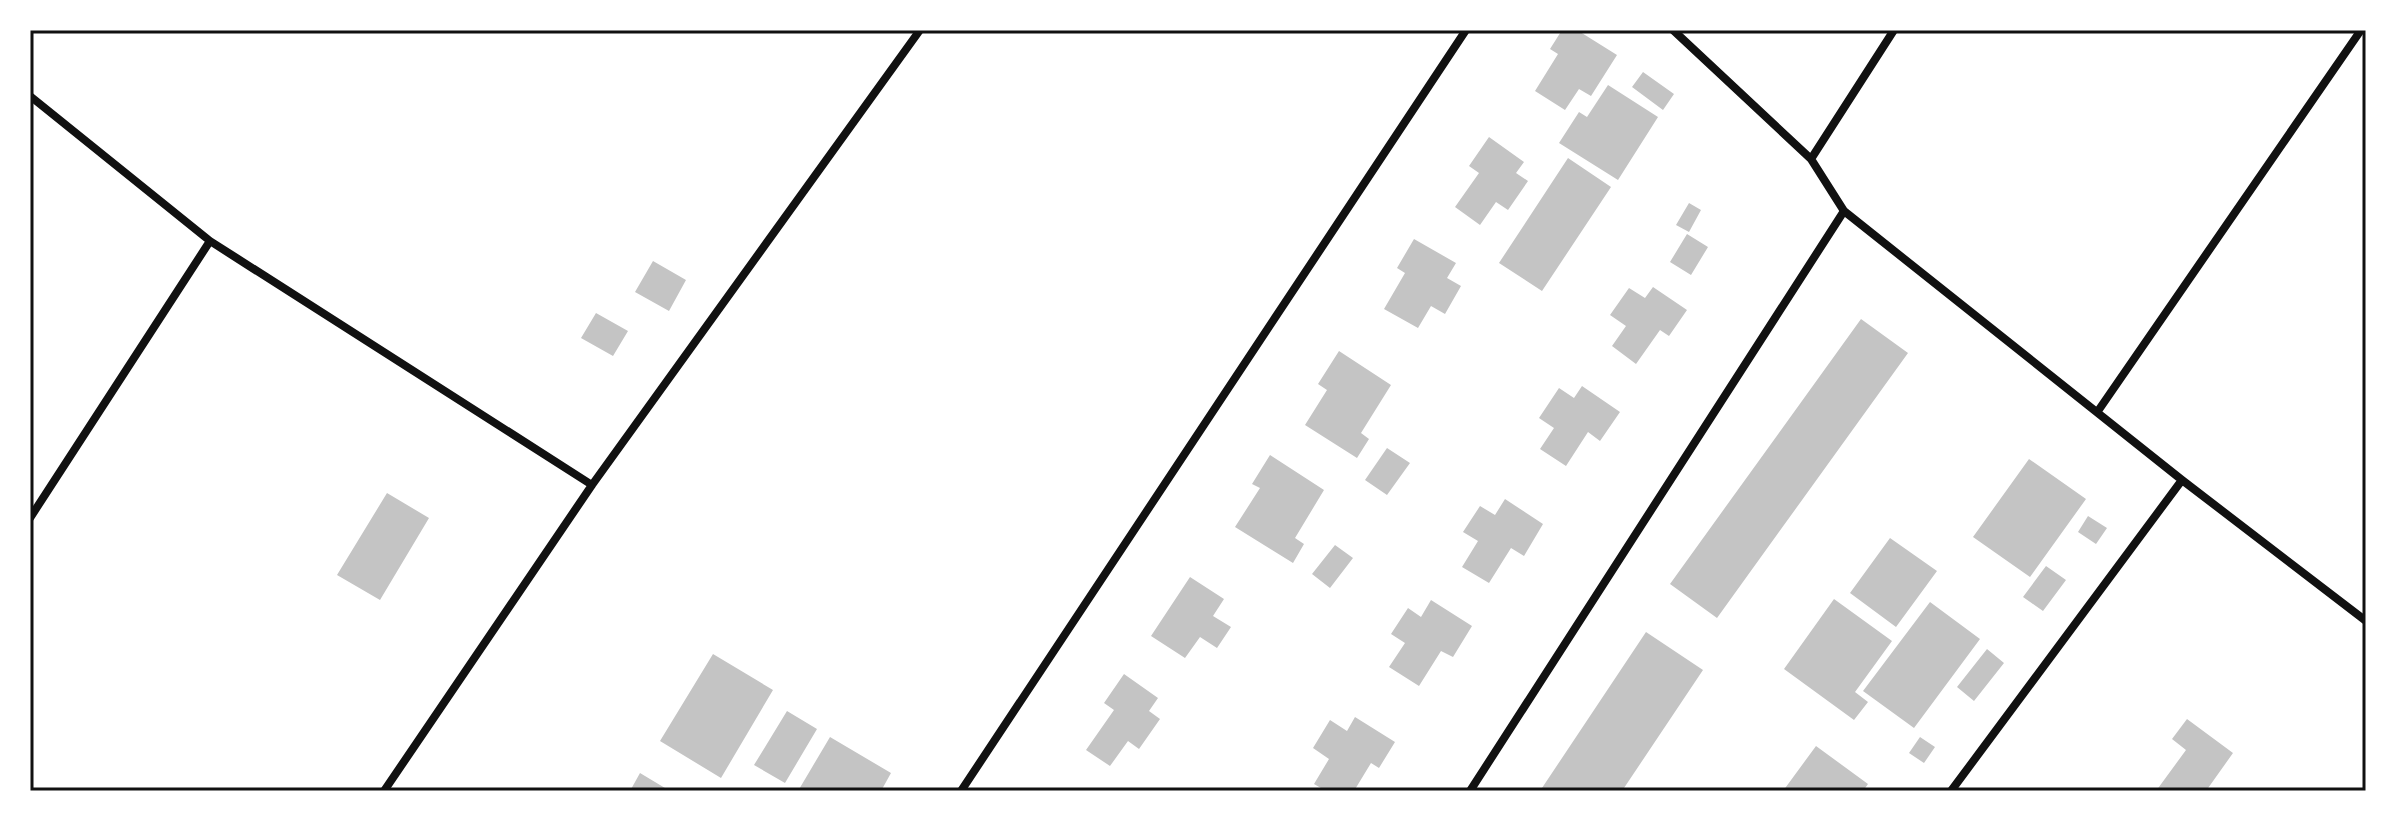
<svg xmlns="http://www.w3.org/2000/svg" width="2396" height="821" viewBox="0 0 2396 821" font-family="Cabin,sans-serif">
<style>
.building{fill:#c4c4c4}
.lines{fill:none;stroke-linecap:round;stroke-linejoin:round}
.minor{stroke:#111;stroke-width:8}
.neatline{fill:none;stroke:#111;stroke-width:3}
</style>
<rect width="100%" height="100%" fill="#fff"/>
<!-- building -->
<path class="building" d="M1562,30H1577L1617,55L1591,96L1579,89L1565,110L1535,91L1558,54L1550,49Z
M1643,72L1674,94L1663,110L1632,87Z
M1608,85L1658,117L1618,180L1559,143L1579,112L1587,117Z
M1489,137L1524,162L1516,173L1528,181L1508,210L1496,202L1480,225L1455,207L1479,173L1469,166Z
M1568,158L1611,187L1542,291L1499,263Z
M1689,203L1701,210L1689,232L1676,225Z
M1687,234L1708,247L1691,275L1670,262Z
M1414,239L1456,263L1447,278L1461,286L1445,314L1431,306L1418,328L1384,309L1405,273L1397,268Z
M653,261L686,280L669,311L635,292Z
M1653,287L1687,310L1669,336L1660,330L1636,364L1612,346L1626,326L1610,315L1629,288L1645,298Z
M596,313L628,331L613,356L581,338Z
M1861,319L1908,353L1717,618L1670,584Z
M1339,351L1391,385L1361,433L1369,439L1357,458L1305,425L1327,390L1318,384Z
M1582,386L1620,412L1600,441L1588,432L1566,466L1540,449L1554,428L1539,418L1559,388L1574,398Z
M1387,448L1410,463L1387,495L1365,480Z
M1270,455L1324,490L1295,538L1304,544L1293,563L1235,527L1260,488L1252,484Z
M2029,459L2086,499L2030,577L1973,537Z
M387,493L429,518L380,600L337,575Z
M1505,499L1543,524L1524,556L1511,548L1489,583L1462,567L1478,541L1463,532L1480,506L1495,515Z
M2088,516L2107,528L2096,544L2078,532Z
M1890,538L1937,571L1896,627L1850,593Z
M1335,545L1353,558L1330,588L1312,574Z
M2046,566L2066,580L2043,611L2023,597Z
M1190,577L1224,599L1213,616L1231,627L1217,648L1200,637L1185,658L1151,636Z
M1834,599L1892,641L1855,692L1868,702L1854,720L1784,669Z
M1431,600L1472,626L1453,657L1441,651L1419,686L1389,667L1405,643L1391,634L1408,608L1421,617Z
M1930,602L1980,639L1914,728L1863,691Z
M1646,632L1703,670L1622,791H1540Z
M1987,649L2004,663L1974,701L1957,687Z
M713,654L773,690L721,778L660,741Z
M1124,674L1158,698L1149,711L1160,719L1139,749L1128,741L1110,766L1086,750L1114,710L1104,703Z
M787,711L817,729L785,783L754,765Z
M1355,717L1395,742L1379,768L1371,763L1354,791H1326L1314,784L1329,759L1313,748L1330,720L1347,731Z
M2187,719L2233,753L2206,791H2156L2186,750L2172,739Z
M830,737L891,773L881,791H798Z
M1920,737L1935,747L1924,763L1909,753Z
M1816,746L1868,784L1863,791H1783Z
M640,773L670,791H630Z"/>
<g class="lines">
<!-- minor -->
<path class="minor" d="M1673,30L1811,159L1844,211L2182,480L2366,621
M30,96L210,241L592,485
M1811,159L1894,30
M2098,411L2361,30
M30,518L210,241
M384,791L592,485L920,30
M961,791L1466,30
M1470,791L1844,211
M1951,791L2182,480"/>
</g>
<!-- border -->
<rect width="2396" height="821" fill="none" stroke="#ffffff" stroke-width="64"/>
<rect x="32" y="32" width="2332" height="757" class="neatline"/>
</svg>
